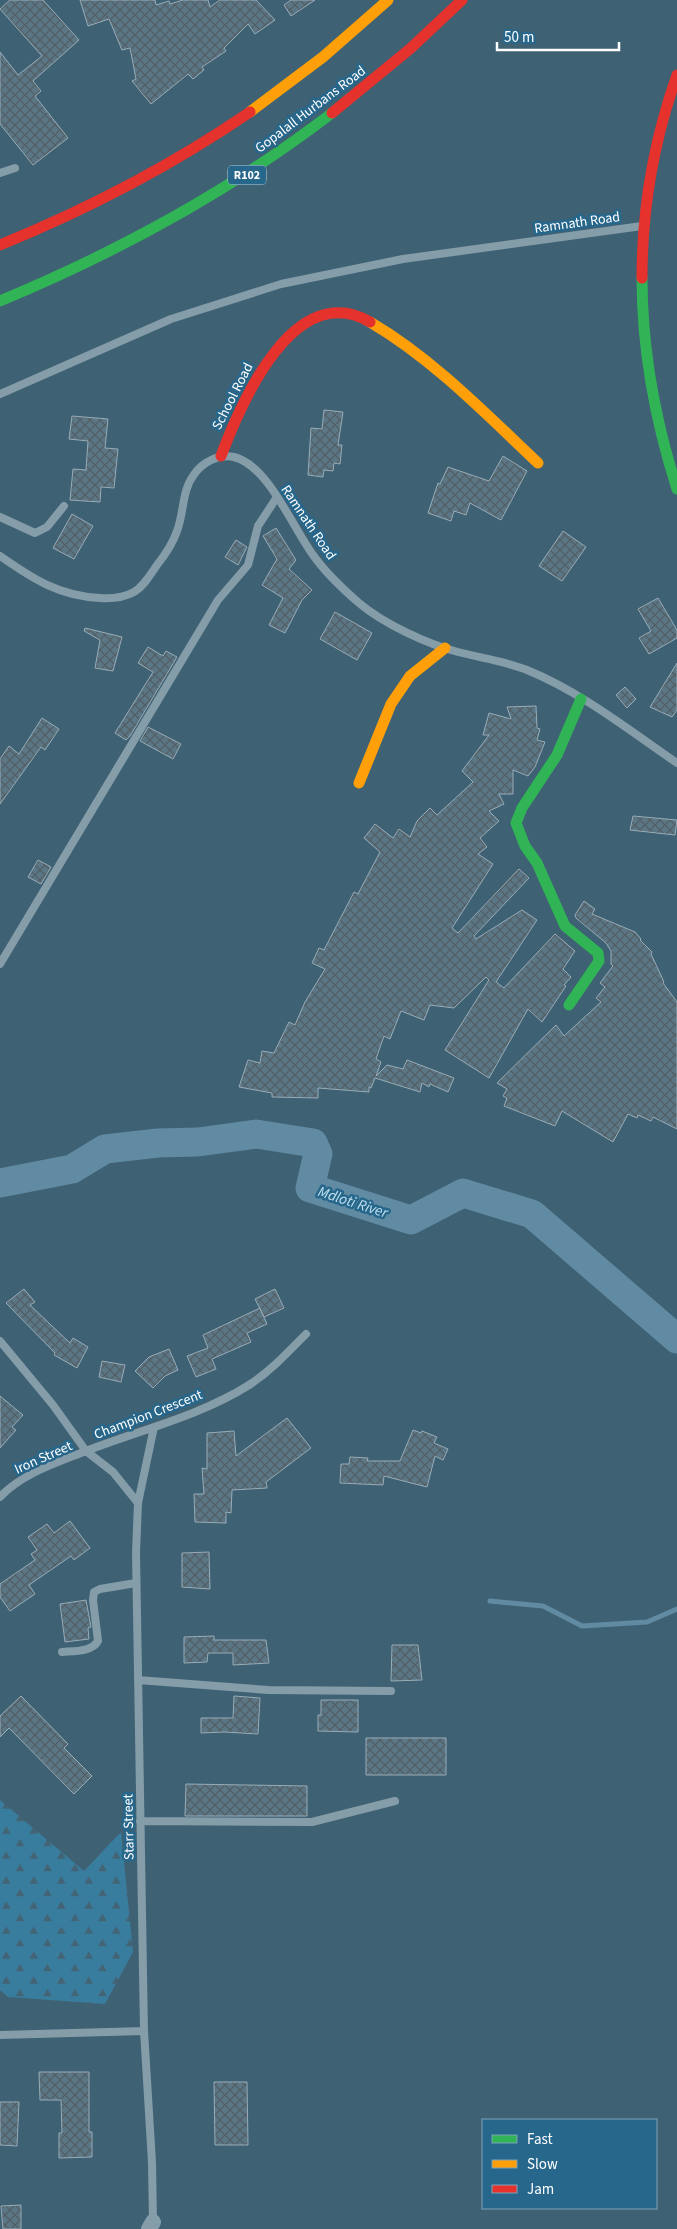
<svg xmlns="http://www.w3.org/2000/svg" width="677" height="2229" viewBox="0 0 677 2229" font-family="'Source Sans 3',sans-serif">
<style>
.forest{fill:url(#forest-firs)}
.lines{fill:none;stroke-linecap:round;stroke-linejoin:round}
.stream{stroke:#618ba2;stroke-width:5}
.river{stroke:#618ba2;stroke-width:29}
.building{fill:url(#building-cross-hatch);stroke:#99acb7}
.lane{stroke:#859ca9;stroke-width:8}
.street{stroke:#859ca9;stroke-width:16}
.fast{stroke:#30b455;stroke-width:11}
.slow{stroke:#ff9f0a;stroke-width:11}
.jam{stroke:#e5322d;stroke-width:11}
.labels{text-anchor:middle;stroke-width:5;stroke-linejoin:round;paint-order:stroke}
.shield{fill:#27678b;stroke:#bed1dc;stroke-width:1}
.shield-label{font-size:12px;font-weight:bold;fill:#fff}
.street-label{font-size:14px;fill:#fff;stroke:#27678b}
.water-label{font-size:15px;font-style:italic;fill:#c1e1f1;stroke:#27678b}
</style>
<defs>
<pattern id="forest-firs" width="22" height="20" patternUnits="userSpaceOnUse" patternTransform="scale(1.25)"><rect width="22" height="20" fill="#397d9e"/><path d="M5 1l3.5 6h-7zM16 11l3.5 6h-7z" fill="#426475"/></pattern>
<pattern id="building-cross-hatch" width="8" height="8" patternUnits="userSpaceOnUse" patternTransform="scale(1.25)"><rect width="8" height="8" fill="#5b7786"/><path d="M0 0l8 8M0 8l8-8" fill="none" stroke="#535f66"/></pattern>
</defs>
<rect width="100%" height="100%" fill="#3e6174"/>
<!-- forest -->
<path class="forest" d="M0,1800L84,1871L121,1832L133,1952L105,2004L8,1997L0,1990Z"/>
<g class="lines">
<!-- stream -->
<path class="stream" d="M490,1601L543,1606L582,1626L647,1622L677,1609"/>
<!-- river -->
<path class="river" d="M0,1183L72,1169L105,1149L158,1143L198,1142L256,1134L313,1143L318,1154L310,1188L411,1220L463,1193L532,1214L677,1339"/>
</g>
<!-- building -->
<path class="building" d="M10,0H43L79,40L33,81L41,91L35,96L68,138L33,165L0,124V52L18,75L42,56L0,9Z
M80,0H155L156,5L169,1L170,4L183,0H208L210,7L220,0H256L275,20L255,34L248,24L224,48L226,51L202,67L204,70L193,79L188,74L151,104L132,81L136,79L130,48L122,50L109,19L88,26Z
M291,0H315L291,16L284,5Z
M324,410L343,412L338,445H342L340,464L334,463L333,471L324,470L323,477L308,475L311,428L322,429Z
M72,416L108,419L105,448L118,449L114,488L101,487L100,502L70,500L73,469L86,470L88,441L69,439Z
M503,456L527,471L501,520L470,503L466,515L454,511L451,521L428,513L438,483L440,484L448,467L489,481Z
M72,514L93,526L74,559L53,548Z
M276,528L296,560L289,569L312,590L302,600L285,633L269,625L283,598L262,585L277,559L263,536Z
M563,531L586,547L562,581L539,566Z
M236,540L247,547L238,565L225,557Z
M658,598L677,630V638L649,654L639,638L651,631L638,609Z
M335,612L372,633L357,660L320,639Z
M85,628L122,637L113,671L95,668L100,640L84,631Z
M148,647L163,656L166,651L177,657L130,736L126,740L115,733L153,672L138,663Z
M677,663V710L672,717L650,707Z
M625,687L636,699L627,708L616,695Z
M536,706L537,728L540,729L537,740L545,742L535,767L528,776L513,770V794H499L504,804L489,811L499,821L480,838L487,847L478,854L493,864L452,928L458,933L519,869L529,878L474,936L476,939L522,910L537,920L496,982L504,988L555,934L575,951L563,969L571,977L564,985L566,986L542,1022L528,1009L489,1078L445,1050L489,980L486,977L454,1008L430,1005L424,1020L401,1011L390,1039L384,1036L376,1059L381,1062L376,1076L387,1065L403,1069L407,1060L454,1078L448,1092L430,1084L429,1087L422,1083L420,1092L375,1078L371,1088L369,1087V1092L318,1088V1098L272,1097V1093L239,1087L248,1060L260,1063L262,1051L274,1053L289,1022L295,1025L305,1002L325,969L312,963L319,948L324,950L354,892L358,894L380,852L364,838L375,824L393,838L399,829L410,837L417,821L430,808L437,815L473,782L462,771L489,735H483L489,713L511,719L507,707Z
M42,718L59,729L45,750L41,747L0,804V759L9,746L19,754Z
M148,727L181,744L173,759L140,741Z
M633,816L677,820L675,835L630,830Z
M38,860L51,867L41,884L28,877Z
M584,901L595,909L592,914L635,932L641,939L640,940L652,952L651,954L664,982L663,983L677,1002V1129L653,1117L651,1121L638,1115L637,1118L628,1114L613,1142L562,1111L555,1126L504,1106L507,1098L503,1096L507,1089L497,1083L556,1025L564,1036L601,1002L596,998L605,987L600,983L613,966L611,964V951L606,943L576,918L575,915Z
M24,1289L35,1302L30,1305L70,1343L73,1338L88,1347L77,1368L54,1355L55,1353L6,1303Z
M275,1289L284,1308L264,1317L255,1299Z
M260,1308L267,1324L247,1333L251,1342L212,1359L216,1369L196,1377L187,1356L208,1348L203,1335Z
M169,1349L178,1370L165,1376L153,1388L135,1371L149,1357Z
M102,1361L125,1365L121,1382L99,1377Z
M0,1396L23,1415L12,1427L16,1430L0,1448Z
M287,1418L311,1448L266,1482L267,1488L232,1490L231,1513L226,1512V1523L195,1522L194,1494H204L202,1468L207,1469V1433L234,1431L236,1456Z
M413,1430L421,1433L422,1431L437,1437L434,1443L448,1449L443,1460L435,1456L427,1487L384,1476L383,1485L340,1483L341,1464H349L350,1457L368,1458L367,1461H400Z
M70,1521L90,1548L74,1560L71,1556L29,1585L35,1594L10,1611L0,1597V1584L35,1560L31,1554L37,1550L28,1537L47,1524L54,1533Z
M209,1552L210,1589L182,1587V1553Z
M86,1600L91,1627L88,1628L89,1639L65,1642L60,1604Z
M214,1636V1640H266L269,1663L233,1665V1653H208L207,1662L184,1663V1637Z
M392,1645H418L422,1680L391,1681Z
M21,1696L68,1744L64,1748L92,1776L74,1794L9,1728L0,1737V1716Z
M234,1696L260,1698L258,1734L224,1732L201,1733V1718H233Z
M321,1700H358V1732L318,1731V1715H321Z
M366,1738H446V1775H366Z
M186,1784L307,1786V1816H185Z
M39,2072H89V2132H92V2157L59,2158V2133H62L61,2100H40Z
M214,2082H247L248,2145H215Z
M0,2102H19L17,2146L0,2145Z
M21,2205V2229H3L1,2206Z"/>
<g class="lines">
<!-- lane -->
<path class="lane" d="M0,173L15,168
M0,394L171,319L281,284L403,259L642,226
M0,517L35,533L47,527L64,506
M0,556C33,579 59,596 100,598C113,599 123,598 134,592C144,586 150,575 157,565C165,555 173,543 177,531C184,513 182,491 193,476C202,462 218,454 234,457C270,466 294,532 316,559C328,575 344,590 359,603C384,624 427,644 458,652C481,658 505,661 527,670C581,692 629,730 677,763
M0,964L218,600L248,565L258,526L277,497
M0,1341L53,1405L86,1451C140,1430 200,1416 249,1385C271,1371 288,1352 306,1334
M0,1497C23,1473 56,1463 86,1451L113,1472L138,1503
M62,1652C73,1651 92,1652 98,1641L93,1600L94,1592L100,1589L136,1583
M138,1680L268,1690L391,1691
M140,1821L312,1822L395,1801
M0,2035L144,2031
M153,2222L152,2162L144,2031L136,1553L138,1503L154,1427"/>
<!-- street -->
<path class="street" d="M149,2229L153,2222"/>
<!-- fast -->
<path class="fast" d="M642,278C642,350 655,420 677,489
M0,301C120,251 229,192 332,113
M569,1005L599,961L598,953L565,926L537,863L525,846L516,823L522,808L557,755L581,699"/>
<!-- slow -->
<path class="slow" d="M250,112L323,57L388,0
M370,322C433,359 485,413 538,463
M359,783L391,704L410,676L445,648"/>
<!-- jam -->
<path class="jam" d="M332,113L411,48L462,0
M0,245C88,209 171,166 250,112
M642,278C642,209 654,140 677,75
M221,456C241,403 294,278 370,322"/>
</g>
<g class="labels">
<!-- shield labels -->
<rect class="shield" x="228" y="165.5" width="38" height="19" rx="4"/>
<g class="shield-label">
<text x="247" y="179">R102</text>
</g>
<!-- street labels -->
<g class="street-label">
<text transform="translate(310 109) rotate(-37)" y="5">Gopalall Hurbans Road</text>
<text transform="translate(577 222) rotate(-8)" y="5">Ramnath Road</text>
<text transform="translate(232 396) rotate(-63)" y="5">School Road</text>
<text transform="translate(309 522) rotate(56)" y="5">Ramnath Road</text>
<text transform="translate(148 1414) rotate(-21)" y="5">Champion Crescent</text>
<text transform="translate(43 1457) rotate(-24)" y="5">Iron Street</text>
<text transform="translate(128 1827) rotate(-91)" y="5">Starr Street</text>
</g>
<!-- water labels -->
<g class="water-label">
<text transform="translate(353 1202) rotate(18)" y="5">Mdloti River</text>
</g>
</g>
<!-- legend -->
<rect x="482" y="2119" width="175" height="90" fill="#27678b" stroke="#7da4b9"/>
<rect x="492" y="2135" width="25" height="8" fill="#30b455" stroke="#7da4b9"/>
<text x="527" y="2144" font-size="15" fill="#ffffff">Fast</text>
<rect x="492" y="2160" width="25" height="8" fill="#ff9f0a" stroke="#7da4b9"/>
<text x="527" y="2169" font-size="15" fill="#ffffff">Slow</text>
<rect x="492" y="2185" width="25" height="8" fill="#e5322d" stroke="#7da4b9"/>
<text x="527" y="2194" font-size="15" fill="#ffffff">Jam</text>
<!-- scale -->
<path d="M497 42v8h122v-8" fill="none" stroke="#ffffff" stroke-width="2.5"/>
<text x="504" y="42" font-size="15" fill="#ffffff" stroke="#27678b" stroke-width="4" paint-order="stroke">50 m</text>
</svg>
